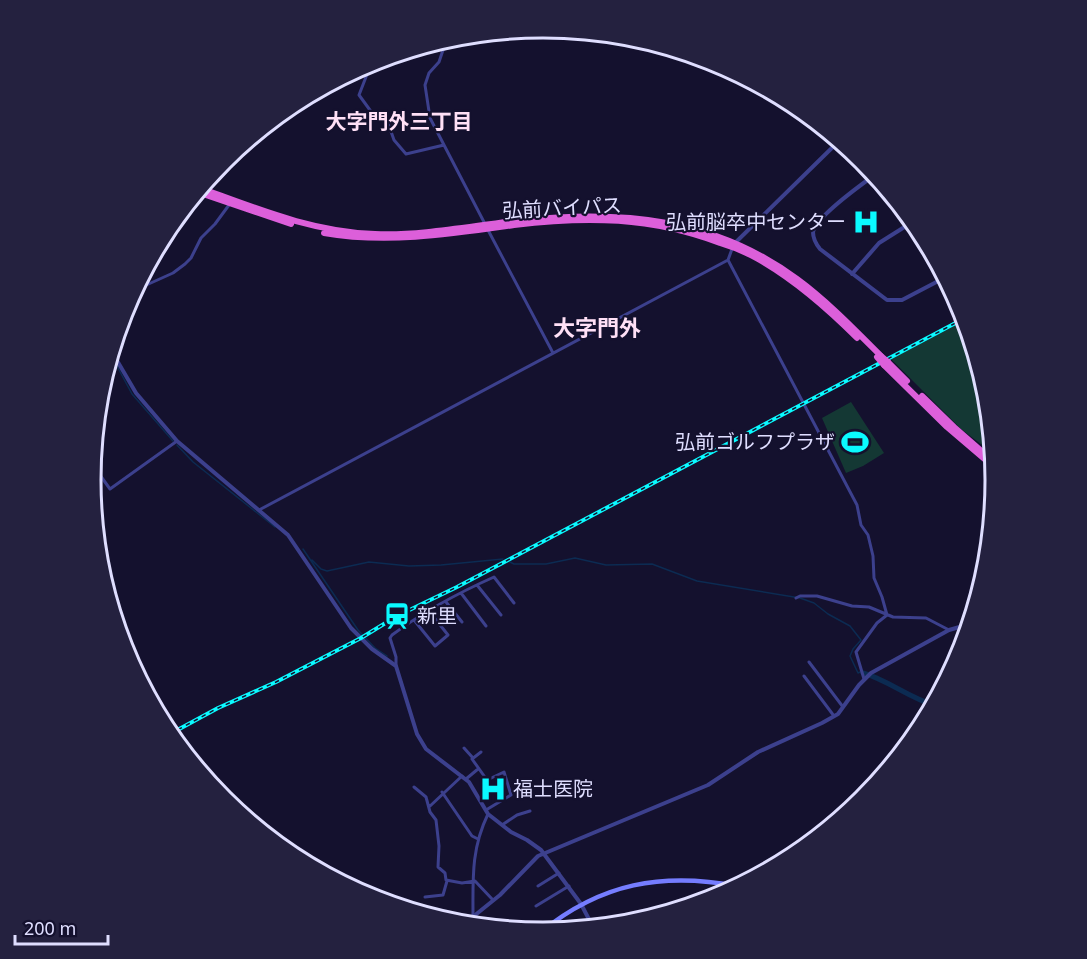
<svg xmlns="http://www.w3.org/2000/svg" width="1087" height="959" viewBox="0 0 1087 959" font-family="'Noto Sans','Noto Sans JP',sans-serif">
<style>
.green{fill:#143834}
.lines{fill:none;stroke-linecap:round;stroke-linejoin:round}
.stream{stroke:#0c2b52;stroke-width:1.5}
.river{stroke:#0c2b52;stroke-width:5}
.minor{stroke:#3c408d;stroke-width:3}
.tertiary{stroke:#3c408d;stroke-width:4}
.secondary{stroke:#757dff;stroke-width:4.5}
.trunk{stroke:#dc5fda;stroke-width:6}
.rail-casing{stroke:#0afaff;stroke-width:4}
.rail{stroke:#14112e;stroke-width:1.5;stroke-dasharray:4.5;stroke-linecap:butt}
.trunk-bridge{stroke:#dc5fda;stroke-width:6}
.labels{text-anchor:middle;stroke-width:4.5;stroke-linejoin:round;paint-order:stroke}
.street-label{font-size:20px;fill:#dfdeff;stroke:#14112e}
.poi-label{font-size:20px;fill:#dfdeff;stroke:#14112e;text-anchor:end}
.neighbourhood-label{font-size:21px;font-weight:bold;fill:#ffe0f6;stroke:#14112e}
.quarter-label{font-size:22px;font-weight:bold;fill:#ffe0f6;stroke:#14112e}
.rim{fill:none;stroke:#dfdeff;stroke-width:3}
</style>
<rect width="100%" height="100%" fill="#14112e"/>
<!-- green -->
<path class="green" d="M966,320L987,392L994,454L961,429L891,359Z
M851,402L884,453L863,466L846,473L822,418Z"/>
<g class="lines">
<!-- stream -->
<path class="stream" d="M111,355L132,394L173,441
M177,445L193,462L275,527
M303,549L358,630L375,648L387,656
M312,560L321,569L327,571L369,562L409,566L441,565L503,559
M510,562L514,564H546L575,558L606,565L652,564L697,581L800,598L814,603L828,614L850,626L861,640L853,649L850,656L858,673L860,672"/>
<!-- river -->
<path class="river" d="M863,673C888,680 909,698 934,705"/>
<!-- minor -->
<path class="minor" d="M460,35L459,39L443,50L439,62L429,73L425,85L430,118L485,224
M371,64L359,95L375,117L388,123L394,140L406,154L444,145
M702,212L710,224L720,227C734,219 737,215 751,226
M488,230L553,353
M728,260L857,505L861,525L868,535L873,556L874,578L882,597L887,615
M133,291L173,273L185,264L191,258L201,238L215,224L229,205
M961,314L964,313
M92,464L110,489L177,441
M259,510L728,260L732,249
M477,585L501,615
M461,593L486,626
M796,598L800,596H817L852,606L869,607L893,617L926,618L949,630
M446,602L462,622
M414,620L435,646L448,635L429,611
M809,662L843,707
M396,666V657L390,638L392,635C423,612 458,593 494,577L514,603
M804,676L834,716
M864,679L856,652L877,623L887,615
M464,748L473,758
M481,752L472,759L487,780L504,772L511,795L486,810
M466,779L478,769
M414,787L426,797L430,812L436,820L439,846L438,867L445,873L446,880L462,883L475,881L493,900
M442,792L472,836L478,839
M429,807L462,776
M502,825L517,815L530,811
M538,886L559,873
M425,897L443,895L447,881
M536,906L569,886
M473,916C473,879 471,849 488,814"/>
<!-- tertiary -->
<path class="tertiary" d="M876,174C862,184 816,217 813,232C813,239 816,244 820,249L887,300H902L946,277
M734,244L840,140
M852,274L879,243L914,221
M112,352L136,393L177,441L288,535L351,628L372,649L396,666L417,734L426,749L469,782L488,814L511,832L527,840L541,850L581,904L593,927
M464,924L500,895L538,856L708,785L758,752L822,723L838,714L859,685L871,673L949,630L970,624"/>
<!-- secondary -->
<path class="secondary" d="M362,66L374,63L380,59
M541,932C601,883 662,872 738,886"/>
<!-- trunk -->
<path class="trunk" d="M200,188C258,209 313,232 375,234C425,236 475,225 524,220C623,210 715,218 797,279C827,301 854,329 881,356
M197,192L291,224
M324,233C387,244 451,234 514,225C587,216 651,217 720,243C733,247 746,252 758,259C795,280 827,308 857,338
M888,362L907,381
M884,365L947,427L995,468
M922,396L954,427L994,462"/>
<defs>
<path id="rail" d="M170,734L218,708L276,682L361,638L397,616L457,587L965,318"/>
</defs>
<!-- rail casing -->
<use href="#rail" class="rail-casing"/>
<!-- rail -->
<use href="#rail" class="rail"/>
<!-- trunk-bridge -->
<path class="trunk-bridge" d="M881,356L888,362
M877,357L884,365"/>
</g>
<!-- icons -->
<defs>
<symbol id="hospital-bare" viewBox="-9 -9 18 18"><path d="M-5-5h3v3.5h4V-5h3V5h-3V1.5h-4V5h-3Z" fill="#0afaff" stroke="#14112e" stroke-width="2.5" paint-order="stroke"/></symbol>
<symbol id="stadium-bare" viewBox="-9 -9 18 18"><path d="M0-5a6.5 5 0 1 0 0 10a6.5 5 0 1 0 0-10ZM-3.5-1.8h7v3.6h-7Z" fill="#0afaff" stroke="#14112e" stroke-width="2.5" paint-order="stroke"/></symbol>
<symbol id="station-bare" viewBox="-9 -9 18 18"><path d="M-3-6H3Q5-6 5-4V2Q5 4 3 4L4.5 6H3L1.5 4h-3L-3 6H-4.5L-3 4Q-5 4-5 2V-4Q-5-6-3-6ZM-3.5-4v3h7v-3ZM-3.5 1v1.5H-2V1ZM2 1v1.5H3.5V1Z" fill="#0afaff" stroke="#14112e" stroke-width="2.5" paint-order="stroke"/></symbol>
</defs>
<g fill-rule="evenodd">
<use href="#hospital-bare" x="847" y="203" width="38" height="38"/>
<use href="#stadium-bare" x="836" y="423" width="38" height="38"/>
<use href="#station-bare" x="378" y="597" width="38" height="38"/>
<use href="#hospital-bare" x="474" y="770" width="38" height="38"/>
</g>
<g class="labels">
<!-- street labels -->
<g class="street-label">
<text transform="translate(562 208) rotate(-3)" y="7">弘前バイパス</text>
</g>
<!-- poi labels -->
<g class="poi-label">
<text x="846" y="229">弘前脳卒中センター</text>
<text x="835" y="449">弘前ゴルフプラザ</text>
<text x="417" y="623" text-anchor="start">新里</text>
<text x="513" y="796" text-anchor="start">福士医院</text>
</g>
<!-- neighbourhood labels -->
<g class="neighbourhood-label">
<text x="399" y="129">大字門外三丁目</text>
</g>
<!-- quarter labels -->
<g class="quarter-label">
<text x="597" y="336">大字門外</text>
</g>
</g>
<!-- crop -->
<path d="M0 0H1087V959H0ZM101 480a442 442 0 1 1 884 0a442 442 0 1 1-884 0Z" fill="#24213f" fill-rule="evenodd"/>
<path class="rim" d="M101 480a442 442 0 1 1 884 0a442 442 0 1 1-884 0Z"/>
<!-- scale -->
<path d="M15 935v9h93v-9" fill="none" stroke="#dfdeff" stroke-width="3"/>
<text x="24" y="935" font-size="18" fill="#dfdeff" stroke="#14112e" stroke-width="4.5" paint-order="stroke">200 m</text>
</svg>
